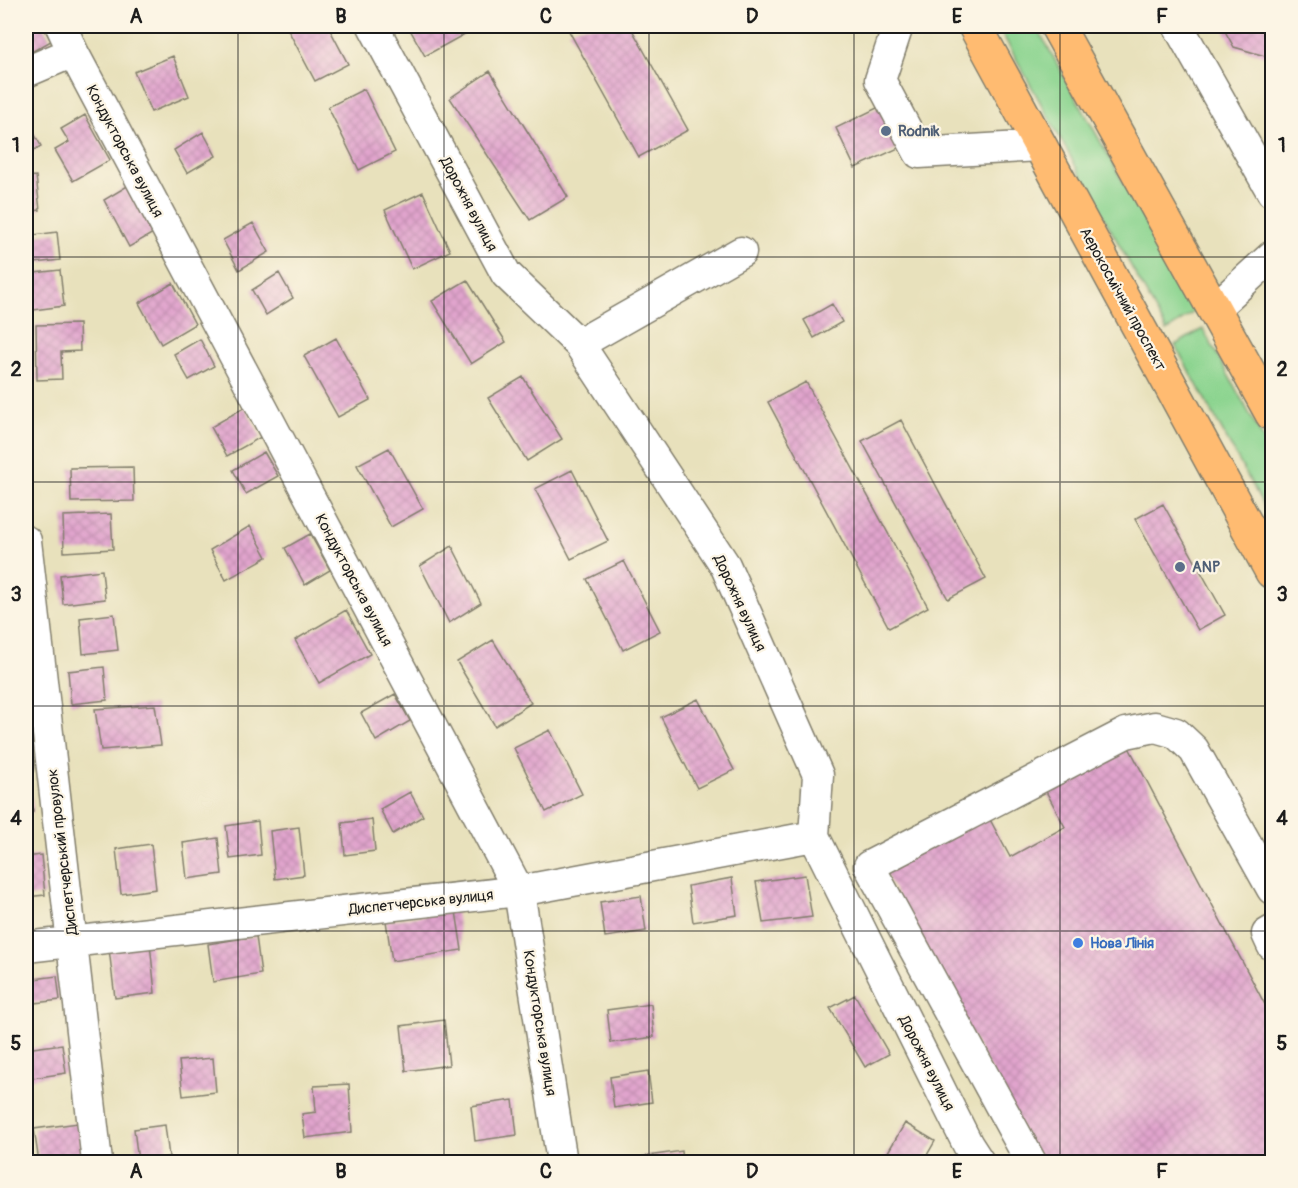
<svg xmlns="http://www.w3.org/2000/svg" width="1298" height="1188" viewBox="0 0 1298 1188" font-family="Pangolin,sans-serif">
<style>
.green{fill:#8bd48f;stroke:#547856;stroke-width:1.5}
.building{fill:url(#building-cross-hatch)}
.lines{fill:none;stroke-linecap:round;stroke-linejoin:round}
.minor-casing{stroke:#827e6c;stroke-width:33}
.major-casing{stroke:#827e6c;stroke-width:36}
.minor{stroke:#fff;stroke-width:30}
.major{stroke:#ffbb71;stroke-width:33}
.grid{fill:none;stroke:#1c1c1c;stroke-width:1.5;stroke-opacity:0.55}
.service-dot{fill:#5c6f8a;stroke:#fcf5e5;stroke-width:2}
.shop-dot{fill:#3f7fe0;stroke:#fcf5e5;stroke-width:2}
.labels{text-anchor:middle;stroke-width:4.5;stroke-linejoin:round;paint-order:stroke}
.service-label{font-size:15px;font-weight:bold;fill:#4e5e75;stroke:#fcf5e5;text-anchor:start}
.street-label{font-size:15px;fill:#1c1c1c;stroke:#fcf5e5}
.shop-label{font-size:15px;font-weight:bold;fill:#366cbe;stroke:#fcf5e5;text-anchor:start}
.neatline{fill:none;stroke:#1c1c1c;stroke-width:2}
.grid-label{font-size:20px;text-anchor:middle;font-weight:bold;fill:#1c1c1c}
</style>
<defs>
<pattern id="building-cross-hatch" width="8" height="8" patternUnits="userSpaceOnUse" patternTransform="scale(1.5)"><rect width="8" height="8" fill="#e1a4cd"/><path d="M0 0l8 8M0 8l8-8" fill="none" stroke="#c08daf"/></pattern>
</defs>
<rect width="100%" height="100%" fill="#fcf5e5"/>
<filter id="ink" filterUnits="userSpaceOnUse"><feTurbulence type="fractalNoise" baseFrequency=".0167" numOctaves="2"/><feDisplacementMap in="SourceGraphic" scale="12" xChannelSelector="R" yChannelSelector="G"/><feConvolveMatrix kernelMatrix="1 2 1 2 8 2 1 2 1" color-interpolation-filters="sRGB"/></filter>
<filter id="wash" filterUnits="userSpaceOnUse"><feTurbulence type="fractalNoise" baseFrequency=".008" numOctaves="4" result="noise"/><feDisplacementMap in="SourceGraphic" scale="24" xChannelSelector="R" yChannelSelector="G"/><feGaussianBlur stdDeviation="1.35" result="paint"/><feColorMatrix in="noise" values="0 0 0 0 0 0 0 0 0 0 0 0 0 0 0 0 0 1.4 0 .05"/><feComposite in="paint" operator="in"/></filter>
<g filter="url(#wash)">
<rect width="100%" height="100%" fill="#e8e1bc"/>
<!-- green -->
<path class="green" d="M998,26H1036L1195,311L1167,331Z
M1203,329L1272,455V521L1175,345Z"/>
<g id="blocks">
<!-- building -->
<path class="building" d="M26,26H43L51,41L26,55Z
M286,26H328L348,64L315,81Z
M408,26H472L474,29L425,56Z
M580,26H630L688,130L639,157L569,31Z
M1222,26H1272V58L1234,47Z
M173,56L189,96L151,112L134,72Z
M490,71L568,197L530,220L450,98Z
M364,89L395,152L359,170L328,107Z
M883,105L903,146L855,168L836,128Z
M85,115L110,160L73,181L55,150L69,142L61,129Z
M30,126L41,146L26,155V129Z
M203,132L216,156L187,173L174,150Z
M36,176L40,210L26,212V177Z
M129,185L155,232L129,247L104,200Z
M423,192L450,251L412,269L385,210Z
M253,223L269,252L239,270L223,240Z
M57,232L60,260L26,264V236Z
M60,270L64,306L26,311V274Z
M279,273L293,298L266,315L252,290Z
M467,280L506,342L471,364L432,301Z
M173,283L195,324L161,344L139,303Z
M832,304L842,322L814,338L804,320Z
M79,324L80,351L61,352L62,379L37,380L36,325Z
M336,338L370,400L338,417L304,356Z
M200,339L214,366L189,380L174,354Z
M523,377L562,439L527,461L488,398Z
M806,382L928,607L889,628L768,402Z
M245,407L261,437L227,456L211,427Z
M901,420L986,579L948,599L862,441Z
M389,448L423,509L391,527L357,465Z
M264,452L278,476L246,494L233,470Z
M133,467L134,501L71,502L70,468Z
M572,470L608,541L571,559L535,489Z
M1163,504L1225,615L1198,630L1135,519Z
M111,514L113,549L64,552L63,516Z
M250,526L267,557L226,580L210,550Z
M310,534L330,570L305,585L285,548Z
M452,546L481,603L449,623L420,566Z
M624,561L660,631L623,650L587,579Z
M102,570L105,599L63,604L60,575Z
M346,610L370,654L319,683L295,640Z
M114,614L118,650L83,654L80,618Z
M493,640L531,703L495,726L457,662Z
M104,667L107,700L71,704L68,671Z
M395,694L410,721L376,741L361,713Z
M698,699L734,770L697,788L661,717Z
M155,705L161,745L101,750L95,709Z
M550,730L582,794L546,812L514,748Z
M1123,736L1272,1018V1162H1039L883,869L987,814L1010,857L1065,827L1040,780Z
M29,777L33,812L26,813V778Z
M410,792L423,816L393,834L380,809Z
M372,819L375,851L345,855L342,823Z
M258,821L261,855L230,859L226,826Z
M299,827L304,875L275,879L270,831Z
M218,838L222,874L187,879L183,843Z
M151,844L156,889L121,894L116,849Z
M41,855L45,895L26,897V857Z
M805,875L812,917L763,923L756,882Z
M732,878L737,915L693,922L688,886Z
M641,896L646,931L605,937L600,902Z
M456,911L462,950L392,961L386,921Z
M256,936L261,974L213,982L208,944Z
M150,943L155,993L115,998L109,949Z
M57,976L60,1000L26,1004V980Z
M855,995L889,1054L865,1067L830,1008Z
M651,1004L654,1037L611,1043L607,1010Z
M444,1020L449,1065L406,1071L401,1026Z
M62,1044L66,1073L26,1079V1049Z
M213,1058L216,1092L183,1096L179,1061Z
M648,1071L652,1102L614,1108L610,1077Z
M349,1084L352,1132L305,1138L302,1114L316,1112L314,1086Z
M513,1100L517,1135L475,1141L471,1106Z
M78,1123L83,1159L39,1162L34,1129Z
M905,1123L935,1141L923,1162H882Z
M165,1125L169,1157L138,1161L134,1129Z
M682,1151L683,1162H641V1157Z"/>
</g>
</g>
<g filter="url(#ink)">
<use href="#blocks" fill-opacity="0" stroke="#827e6c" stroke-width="1.5"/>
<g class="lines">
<defs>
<path id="minor" d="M61,26L73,52L519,891L562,1162
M373,26L506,274L579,344L725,565L818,775L814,836L968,1145L979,1162
M898,26L880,80L919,153L1040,146
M1178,26L1272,192
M26,72L73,52
M1215,308L1272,256
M579,344L741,252
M26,541L97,1162
M1272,931L1267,934L1272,945
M26,947L519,891L814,836
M1031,1162L869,866L1126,733L1155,727L1176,733L1194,750L1272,889"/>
<path id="major" d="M975,26L1272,572
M1057,26L1272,414"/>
</defs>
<!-- minor casing -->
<use href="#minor" class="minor-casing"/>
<!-- major casing -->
<use href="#major" class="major-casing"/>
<!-- minor -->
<use href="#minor" class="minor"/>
<!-- major -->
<use href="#major" class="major"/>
</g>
</g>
<!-- grid -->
<path class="grid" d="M238,26V1162M444,26V1162M649,26V1162M854,26V1162M1060,26V1162M26,257H1272M26,482H1272M26,706H1272M26,931H1272"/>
<!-- markers -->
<g class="service-dot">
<circle cx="886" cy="131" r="6"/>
<circle cx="1180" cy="567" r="6"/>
</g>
<circle class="shop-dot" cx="1078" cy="943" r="6"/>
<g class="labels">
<!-- service labels -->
<g class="service-label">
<text x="898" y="136">Rodnik</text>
<text x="1192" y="572">ANP</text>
</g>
<!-- street labels -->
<g class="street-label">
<text transform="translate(125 151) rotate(62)" y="5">Кондукторська вулиця</text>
<text transform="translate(469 204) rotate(62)" y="5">Дорожня вулиця</text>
<text transform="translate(1123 299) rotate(61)" y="5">Аерокосмічний проспект</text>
<text transform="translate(354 580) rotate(62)" y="5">Кондукторська вулиця</text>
<text transform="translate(740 603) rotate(65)" y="5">Дорожня вулиця</text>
<text transform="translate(62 852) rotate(-97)" y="5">Диспетчерський провулок</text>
<text transform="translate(421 902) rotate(-6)" y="5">Диспетчерська вулиця</text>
<text transform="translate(540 1023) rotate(81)" y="5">Кондукторська вулиця</text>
<text transform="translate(927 1063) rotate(63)" y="5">Дорожня вулиця</text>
</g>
<!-- shop labels -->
<g class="shop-label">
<text x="1090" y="948">Нова Лінія</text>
</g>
</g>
<!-- margin -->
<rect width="1298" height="1188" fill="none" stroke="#fcf5e5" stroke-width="66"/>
<rect x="33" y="33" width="1232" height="1122" class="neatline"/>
<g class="grid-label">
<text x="136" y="23">A</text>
<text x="341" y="23">B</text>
<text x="546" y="23">C</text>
<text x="752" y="23">D</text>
<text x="957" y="23">E</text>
<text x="1162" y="23">F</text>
<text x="16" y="152">1</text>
<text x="1282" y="152">1</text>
<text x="16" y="376">2</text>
<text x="1282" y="376">2</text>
<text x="16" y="601">3</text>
<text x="1282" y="601">3</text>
<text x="16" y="825">4</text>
<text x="1282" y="825">4</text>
<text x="16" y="1050">5</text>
<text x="1282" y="1050">5</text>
<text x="136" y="1178">A</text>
<text x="341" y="1178">B</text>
<text x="546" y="1178">C</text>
<text x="752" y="1178">D</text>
<text x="957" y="1178">E</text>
<text x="1162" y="1178">F</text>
</g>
</svg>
